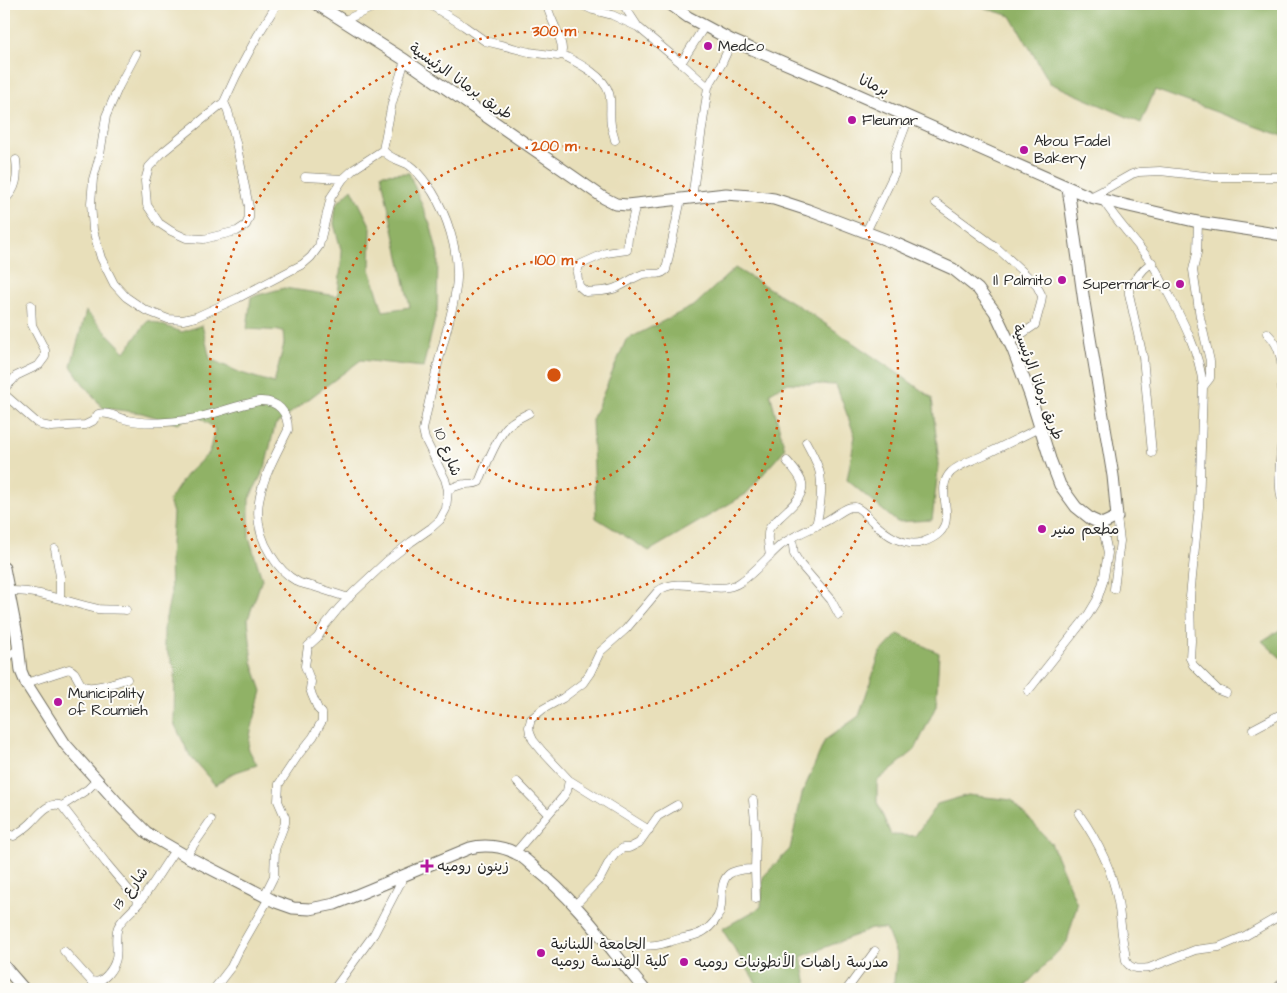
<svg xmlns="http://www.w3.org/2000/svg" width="1287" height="993" viewBox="0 0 1287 993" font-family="'Architects Daughter','Playpen Sans Arabic',sans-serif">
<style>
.forest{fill:#90b266;stroke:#5e6e48}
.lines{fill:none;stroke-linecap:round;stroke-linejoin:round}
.street-casing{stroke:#6d6a5d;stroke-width:9}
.secondary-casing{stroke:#6d6a5d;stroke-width:13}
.street{stroke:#fff;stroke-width:8}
.secondary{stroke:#fff;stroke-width:11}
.ring{fill:none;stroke:#d5540f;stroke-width:2.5;stroke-dasharray:2.5 5}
.poi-dot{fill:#b5179e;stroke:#fdfcf7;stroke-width:2}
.labels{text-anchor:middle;stroke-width:4;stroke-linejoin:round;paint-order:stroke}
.poi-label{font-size:15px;fill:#2b2b2b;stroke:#fdfcf7;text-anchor:start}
.street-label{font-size:15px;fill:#2b2b2b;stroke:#fdfcf7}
.centre{fill:#d5540f;stroke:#fdfcf7;stroke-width:2.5}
.ring-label{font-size:15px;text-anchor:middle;font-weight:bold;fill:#d5540f;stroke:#fdfcf7;stroke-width:4;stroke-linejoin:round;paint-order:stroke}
</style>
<rect width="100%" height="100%" fill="#fdfcf7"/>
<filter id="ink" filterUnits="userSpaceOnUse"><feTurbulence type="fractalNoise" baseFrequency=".02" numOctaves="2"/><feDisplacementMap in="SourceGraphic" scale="10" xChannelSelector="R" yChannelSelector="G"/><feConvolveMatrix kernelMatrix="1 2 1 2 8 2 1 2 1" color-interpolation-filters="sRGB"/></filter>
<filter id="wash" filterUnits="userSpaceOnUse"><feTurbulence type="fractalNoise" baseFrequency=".0096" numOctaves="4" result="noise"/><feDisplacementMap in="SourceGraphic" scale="20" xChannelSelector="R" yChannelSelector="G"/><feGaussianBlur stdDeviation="1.12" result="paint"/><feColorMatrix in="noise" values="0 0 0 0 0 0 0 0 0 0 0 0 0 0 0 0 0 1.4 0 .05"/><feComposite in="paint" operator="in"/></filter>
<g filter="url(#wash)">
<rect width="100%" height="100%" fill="#e8dfba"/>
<!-- forest -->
<path class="forest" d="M971,4H1283V136L1155,90L1141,123L1050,83L1011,16Z
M409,173L431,227L438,255L437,311L423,367L361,360L318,392L275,425L265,468L249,499V537L262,579L248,619L252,662L262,691L251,731L248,748L257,765L233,773L215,785L190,756L174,723L175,669L164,644V627L171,593L170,559L173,513L169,501L186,475L209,453L215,429L194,413L178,424L142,413L103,408L84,385L71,366L86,311L125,352L148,320L182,332L202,325L210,359L241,373L274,383L284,344L283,331L247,329L251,297L284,288L338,296L342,253L334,224L336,204L352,189L371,227L370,269L383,311L410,307L381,174Z
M735,268L805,310L903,377L932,398L938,454V470L932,520L897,522L847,480L855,436L836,385L788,383L770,393L785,449L746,494L649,551L596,518L592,420L626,340L695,305Z
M1283,628V660L1262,641Z
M898,634L939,653L936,706L915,750L877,781V802L891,835L915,836L937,804L968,795L1012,800L1051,843L1077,904L1067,942L1022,989H893L897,956L886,929H871L801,957L808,989H760L722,929L761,907L763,877L790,849L802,794L825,740L859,716L880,653Z"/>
</g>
<g filter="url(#ink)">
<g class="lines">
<defs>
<path id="street" d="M429,4L464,26L485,41L529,52L558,56C561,54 562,53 562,50C563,38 548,16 547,4
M580,4L593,10L612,15L638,27L681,63L708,87
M623,4L638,27
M343,21L380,4
M136,54L119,86L106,116L100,155L93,179L91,203L93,230L101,258L114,284L126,297L145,310L168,319L183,320L196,317L238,298L303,264L311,257L319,246L331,197L343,179L354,169L383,150
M561,54C576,62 604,75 609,93C612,103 609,114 611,125C612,130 614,135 615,140
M681,63L704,27
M224,102L228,111L237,147L249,207V218L246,225L237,231L204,239L186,238L171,231L159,223L147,205L145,181L149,167L163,152L224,102L236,76L258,35L277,4
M305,177L343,179
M1090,197L1102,191L1132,174L1139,172L1160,171L1214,177H1283
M692,198L708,87L721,65L727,52L731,40
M4,200C17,190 18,176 16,160
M1103,200C1117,222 1135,240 1150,261C1157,270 1162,281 1167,291C1183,321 1200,353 1203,387L1199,507L1190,597L1191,641L1190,658L1193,665L1218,690L1226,693
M936,203L996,247L1036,284L1042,296L1041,303L1035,325L1010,342
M636,204L628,238L627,250L606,253L579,265L577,273L579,286L586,292C597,291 609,292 618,287C627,283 634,277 643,274C653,272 658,277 666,270L681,199
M1198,222L1197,253L1193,270L1200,317L1210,361V378L1203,387
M866,232L895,172V154L909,117
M1152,262L1144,269L1129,287V294L1143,357L1152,453
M1267,333C1283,348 1282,366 1282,386C1283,400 1283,415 1283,429C1281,454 1276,480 1283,505
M4,388L12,381L16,376L39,365L45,357V350L32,325L31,305
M4,394L36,422L41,425L51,427L85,425L93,421L98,414C109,411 117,418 128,420C140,423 154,423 166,422C199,421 228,407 259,401C278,400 288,412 288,430C268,471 242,510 271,555C277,565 287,576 298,582C302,584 308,585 312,586C324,590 337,594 349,598
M806,442C811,452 818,463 820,474C823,491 820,509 816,526
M448,490C454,487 459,484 466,484C471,483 473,485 479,482C485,467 496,440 506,428C511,421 521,417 529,413
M792,538L794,554L800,564L831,600L839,615
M55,549L60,576V599
M770,556C769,548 766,537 769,529C771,525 776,521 779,518C788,509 805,497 802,483C800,475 792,467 787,461
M1114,589L1120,541L1117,517
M9,591C40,590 69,603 98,609C107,610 117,609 126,610
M4,665L6,663C8,655 12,653 19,650
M26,683L69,669C77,672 76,678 81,684C89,693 117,681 127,679
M1028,691L1088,615L1097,600L1103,582L1108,553L1102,524
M1253,729L1283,713
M569,780L649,830
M517,782L548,814
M62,806L106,863L133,895L139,903
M1079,814C1098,841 1112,869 1118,902C1121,919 1121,935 1125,952C1125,955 1126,961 1127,963C1132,970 1142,969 1149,968L1195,950L1219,947L1245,936L1283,914
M4,831L8,834L14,836C20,832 26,828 31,823C39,815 49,800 62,806L88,789L97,780
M515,853L563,797L567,791L569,780L542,751L533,740L530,733L529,727L531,719L543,709L563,698L583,683L590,673L600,652L626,629L658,591C680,574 717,597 739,583C755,573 767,557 781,545C795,534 813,528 828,520C835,516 841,511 848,508C850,507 853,507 855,507C862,509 868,517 873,522C885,534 905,548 923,542C968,527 930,493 951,472C960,464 973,460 984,455C1003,446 1021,437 1039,428
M186,856L211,820
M755,869L756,899
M264,896L274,876L275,849L285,823V817L278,801L279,784L299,754L313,737L322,721V713L318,709L312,695L310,689L311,682L305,666L308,646L318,637L325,625L339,608L353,593L387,561L411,542L431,528L440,520L446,509L448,490L445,479L425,439L423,430C429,400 436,370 444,341C449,320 456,299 457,278C458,249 447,215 432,191C425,182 419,172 409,165C401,160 389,159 383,150L392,103L405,60
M575,905L600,879L609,862L615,854L623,848H629L639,843L658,816L677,805
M607,944C623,945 640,947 656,945C664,944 671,941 679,939C687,937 697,936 704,931C711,927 718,918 720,911C723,900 719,882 729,874C736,869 747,869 755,869L756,833L753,800
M64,951L91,981C99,983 102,980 107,975C124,956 112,944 118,927C122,918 132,911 138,904C152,887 163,867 175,850
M214,989L231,967L239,950L269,898
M334,989L374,934L404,876
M847,989L875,951"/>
<path id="secondary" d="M317,4L405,60L604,198L616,204L627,205L726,194L751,196L774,199L808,210L897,244L953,269L978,289L995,312L1013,350L1030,395L1050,459L1060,485L1076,507L1091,519L1102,524L1117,517L1113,476L1084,302L1068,188
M670,4L688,17L731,40L843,88L1090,197L1198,222L1283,235
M4,568L17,635L21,671L26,683L65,744L122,808L146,832L155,838L186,856L276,902L293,908L310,909L335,904L470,848C484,844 502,846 515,853C523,856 530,864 536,869C579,903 609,948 644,989
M4,966L24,989
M1279,989L1283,984"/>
</defs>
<!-- street casing -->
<use href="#street" class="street-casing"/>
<!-- secondary casing -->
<use href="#secondary" class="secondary-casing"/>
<!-- street -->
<use href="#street" class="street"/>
<!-- secondary -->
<use href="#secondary" class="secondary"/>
</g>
</g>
<!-- distance rings -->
<g class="ring">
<circle cx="554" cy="375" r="115"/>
<circle cx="554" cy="375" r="229"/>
<circle cx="554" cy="375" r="344"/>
</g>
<!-- markers -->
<g class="poi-dot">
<circle cx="708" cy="46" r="5"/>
<circle cx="852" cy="120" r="5"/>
<circle cx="1024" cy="150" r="5"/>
<circle cx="1062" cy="280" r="5"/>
<circle cx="1180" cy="284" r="5"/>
<circle cx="1042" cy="529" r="5"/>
<circle cx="58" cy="702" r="5"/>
<path d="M424.5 858.5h5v5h5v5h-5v5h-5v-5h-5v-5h5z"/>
<circle cx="541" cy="953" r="5"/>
<circle cx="684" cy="962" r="5"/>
</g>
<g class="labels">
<!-- poi labels -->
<g class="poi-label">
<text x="718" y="51">Medco</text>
<text x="862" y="125">Fleumar</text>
<text x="1034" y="146">Abou Fadel<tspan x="1034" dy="17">Bakery</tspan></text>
<text x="1052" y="285" text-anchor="end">Il Palmito</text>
<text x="1170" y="289" text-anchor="end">Supermarko</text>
<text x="1052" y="534">مطعم منير</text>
<text x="68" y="698">Municipality<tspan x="68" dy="17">of Roumieh</tspan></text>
<text x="437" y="871">زينون روميه</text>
<text x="551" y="949">الجامعة اللبنانية<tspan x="551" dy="17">كلية الهندسة روميه</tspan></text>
<text x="694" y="967">مدرسة راهبات الأنطونيات روميه</text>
</g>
<!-- street labels -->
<g class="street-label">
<text transform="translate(461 81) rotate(35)" y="5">طريق برمانا الرئيسية</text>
<text transform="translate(874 85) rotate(24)" y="5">برمانا</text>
<text transform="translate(1038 382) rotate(70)" y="5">طريق برمانا الرئيسية</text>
<text transform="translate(448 452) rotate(68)" y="5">شارع 10</text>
<text transform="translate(130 888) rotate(-53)" y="5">شارع 13</text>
</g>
</g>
<circle cx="554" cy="375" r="8" class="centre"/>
<g class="ring-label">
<text x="554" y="36">300 m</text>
<text x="554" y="151">200 m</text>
<text x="554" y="265">100 m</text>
</g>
<!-- margin -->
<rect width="1287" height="993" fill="none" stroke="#fdfcf7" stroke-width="20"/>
</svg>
